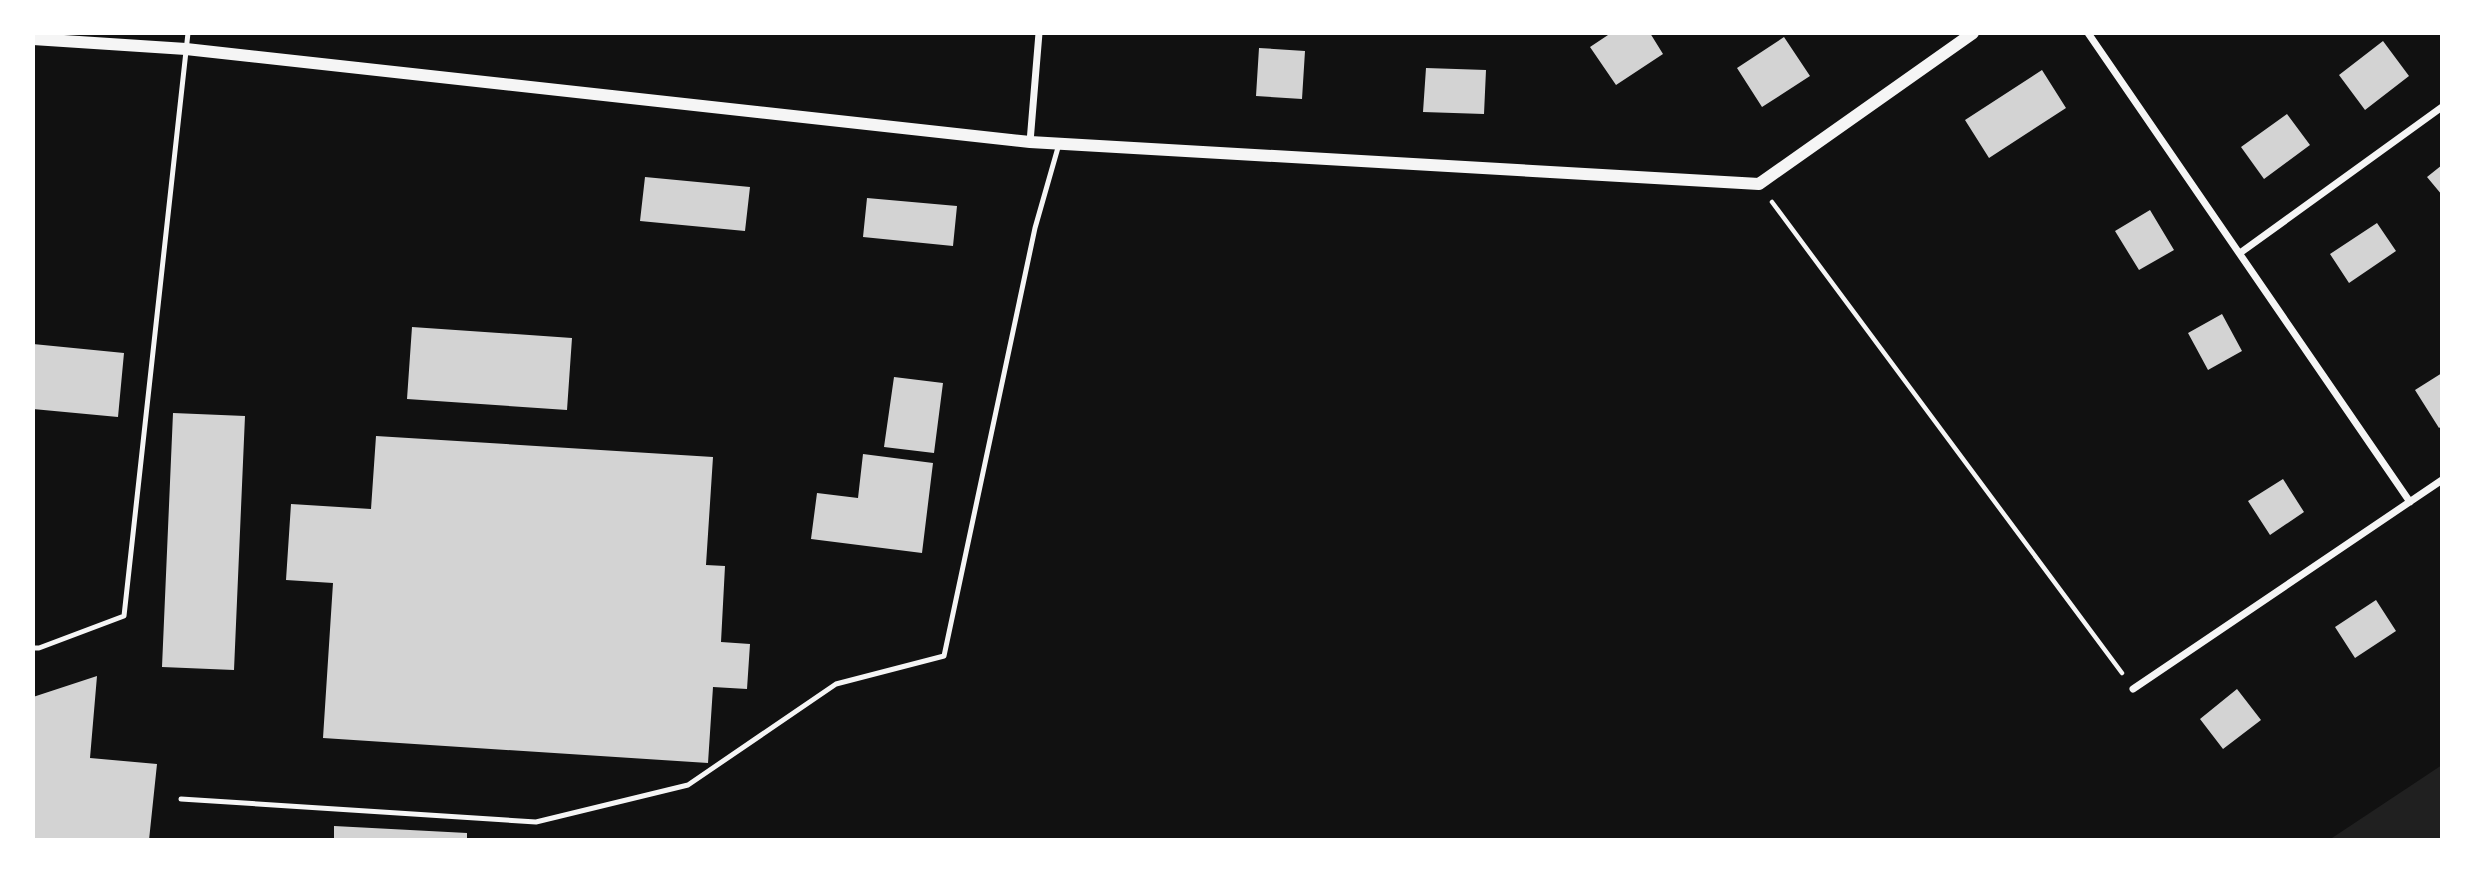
<svg xmlns="http://www.w3.org/2000/svg" width="2475" height="873" viewBox="0 0 2475 873" font-family="'DejaVu Sans',sans-serif">
<style>
.green{fill:#202020}
.building{fill:#d3d3d3}
.lines{fill:none;stroke-linecap:round;stroke-linejoin:round}
.path{stroke:#f5f5f5;stroke-width:4.5}
.service{stroke:#f5f5f5;stroke-width:5}
.minor{stroke:#f5f5f5;stroke-width:7}
.tertiary{stroke:#f5f5f5;stroke-width:12}
</style>
<rect width="100%" height="100%" fill="#111"/>
<!-- green -->
<path class="green" d="M2442,765V840H2329Z"/>
<!-- building -->
<path class="building" d="M1611,33H1650L1663,54L1616,85L1590,47Z
M1784,37L1810,76L1762,107L1737,68Z
M2383,41L2409,76L2365,110L2339,75Z
M1259,48L1305,51L1302,99L1256,96Z
M1426,68L1486,70L1484,114L1423,112Z
M2042,70L2066,108L1989,158L1965,120Z
M2287,114L2310,145L2264,179L2241,147Z
M2442,165V195L2427,177Z
M645,177L750,187L745,231L640,221Z
M867,198L957,206L953,246L863,237Z
M2150,210L2174,250L2139,270L2115,231Z
M2377,223L2396,251L2349,283L2330,254Z
M2222,314L2242,351L2208,370L2188,333Z
M412,327L572,338L567,410L407,399Z
M33,344L124,353L118,417L33,409Z
M2442,373V426L2439,428L2415,390Z
M894,377L943,383L934,453L884,447Z
M173,413L245,416L234,670L162,667Z
M376,436L713,457L706,565L725,566L721,642L750,644L747,689L713,687L708,763L323,738L333,583L286,580L291,504L371,509Z
M863,454L933,463L922,553L811,539L817,493L858,498Z
M2283,479L2304,512L2270,535L2248,501Z
M2376,600L2396,631L2355,658L2335,627Z
M97,676L90,758L157,764L149,840H33V697Z
M2237,689L2261,720L2223,749L2200,719Z
M334,826L467,833V840H334Z"/>
<g class="lines">
<!-- path -->
<path class="path" d="M1772,202L2122,673"/>
<!-- service -->
<path class="service" d="M33,648H39L124,616L188,33
M181,799L536,822L688,785L836,684L944,656L1035,228L1059,144"/>
<!-- minor -->
<path class="minor" d="M2088,33L2410,502
M1030,142L1039,33
M2240,253L2442,107
M2133,689L2442,480"/>
<!-- tertiary -->
<path class="tertiary" d="M33,39L186,49L1030,142L1759,184L1973,33"/>
</g>
<!-- border -->
<rect width="2475" height="873" fill="none" stroke="#ffffff" stroke-width="70"/>
</svg>
